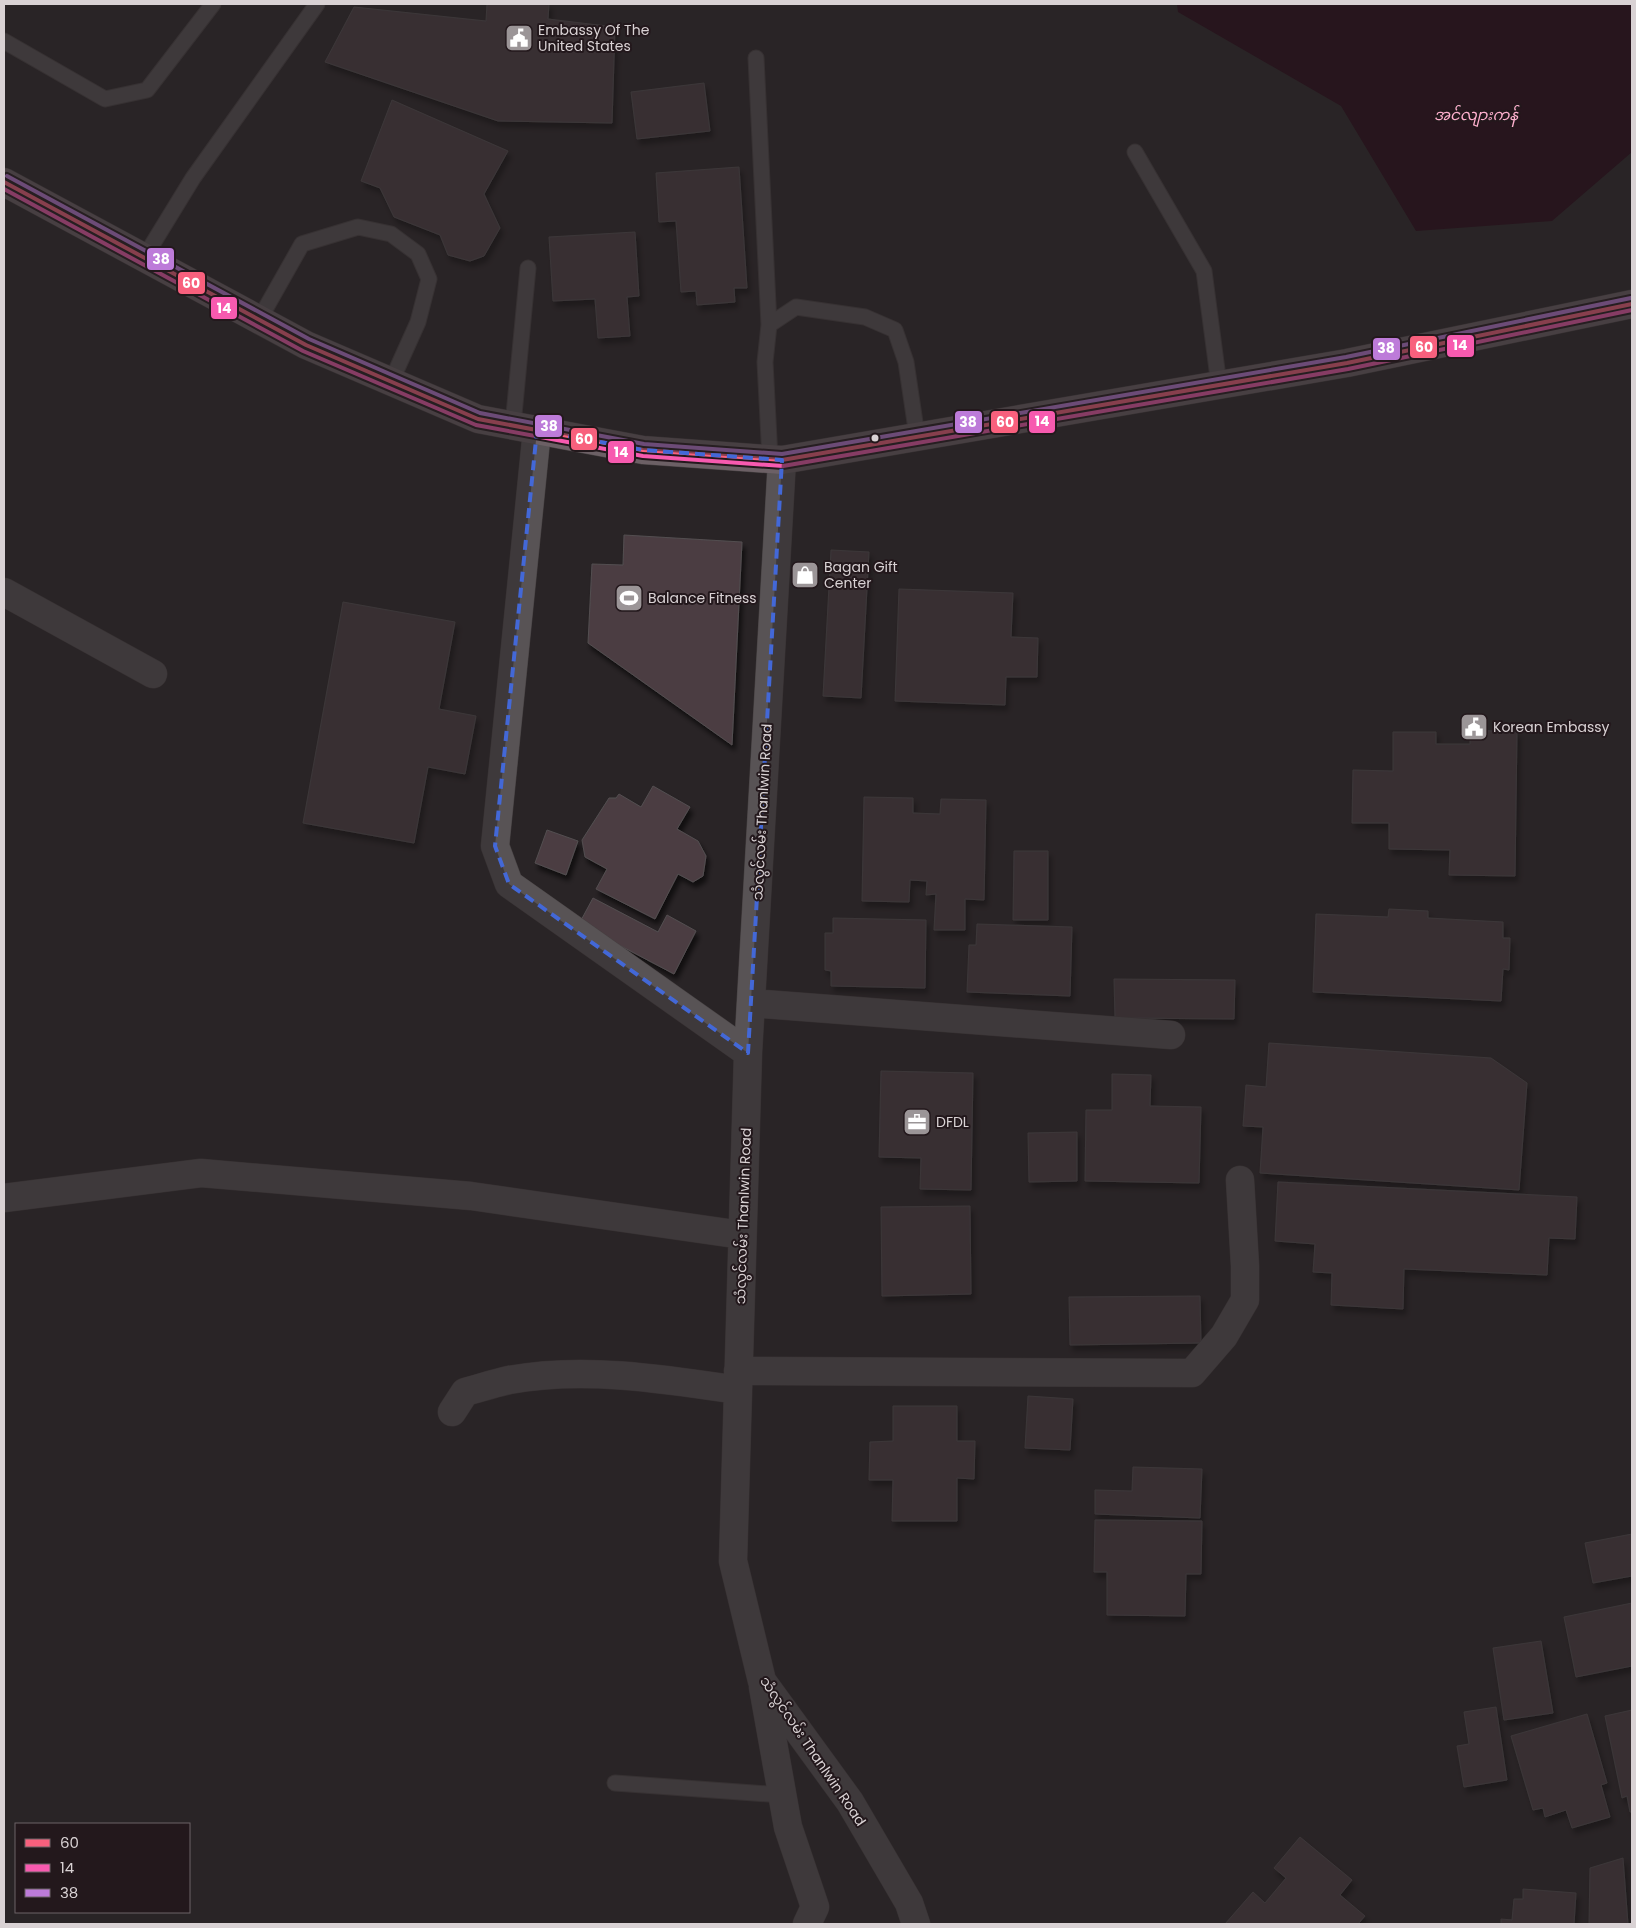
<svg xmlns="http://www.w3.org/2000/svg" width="1636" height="1928" viewBox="0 0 1636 1928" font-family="Poppins,'Noto Sans Myanmar',sans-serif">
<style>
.water{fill:#240312}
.building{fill:#4b3e43;stroke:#534e50;filter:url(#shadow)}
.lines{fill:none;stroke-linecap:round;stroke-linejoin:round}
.lane-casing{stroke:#464142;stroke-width:17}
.street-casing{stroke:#464142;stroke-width:29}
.primary-casing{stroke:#464142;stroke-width:29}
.lane{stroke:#585355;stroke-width:15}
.street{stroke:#585355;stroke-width:28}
.primary{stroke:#6c6065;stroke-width:28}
.bus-1-casing{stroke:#23181c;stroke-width:8}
.bus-2-casing{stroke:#23181c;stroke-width:8}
.bus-3-casing{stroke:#23181c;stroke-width:8}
.bus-1{stroke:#f8607d;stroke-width:4}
.bus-2{stroke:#f75aaf;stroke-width:4}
.bus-3{stroke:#bd7bd9;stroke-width:4}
.marked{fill:none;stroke:#4368d7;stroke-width:4;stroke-dasharray:10 6;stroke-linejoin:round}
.bus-dot{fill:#d9d2d4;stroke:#23181c;stroke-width:2}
.labels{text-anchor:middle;stroke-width:4;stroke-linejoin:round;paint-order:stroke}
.poi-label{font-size:14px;fill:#d9d2d4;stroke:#23181c;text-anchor:start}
.street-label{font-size:14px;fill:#d9d2d4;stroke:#23181c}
.water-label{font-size:15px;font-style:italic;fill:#feb0ce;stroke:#23181c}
.line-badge{stroke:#23181c;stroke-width:2}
.badge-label{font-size:14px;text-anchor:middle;font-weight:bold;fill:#fff}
</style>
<defs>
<filter id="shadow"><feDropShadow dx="3" dy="5.5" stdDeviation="2.5" flood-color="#0009"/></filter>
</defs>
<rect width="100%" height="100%" fill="#292426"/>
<!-- water -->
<path class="water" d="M1177,4H1632V152L1552,221L1416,231L1341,106L1178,12Z"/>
<!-- building -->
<path class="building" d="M487,4H549L548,19L615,27L612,123L498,121L325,62L354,7L486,21Z
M704,83L710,131L637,139L631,92Z
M392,100L508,151L484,194L500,228L484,256L470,261L448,255L440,235L394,217L380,188L361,181Z
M739,167L747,288H734L735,302L697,305L696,291L681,292L676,221L659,222L656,173Z
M635,232L639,296L627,297L630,336L598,338L595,299L553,301L549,237Z
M624,535L742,542L732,745L588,643L592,564L623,565Z
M831,550L869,552L861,698L823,696Z
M899,589L1013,593L1011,637L1038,638L1037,677H1006L1005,705L895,701Z
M343,602L455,622L439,709L476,716L465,774L428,767L414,843L303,823Z
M1470,730L1517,732L1515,876L1449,875L1450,850L1389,849V823H1352L1353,770L1393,771V732H1436V744H1470Z
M653,786L690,807L677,829L698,841L706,856L703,876L693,882L678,874L655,919L596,889L607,869L585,857L582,840L609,798H616L619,794L641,807Z
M864,797L913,798V813L940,814L941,799L986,800L984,900L965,899V930H934L936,894L926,895L927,881L910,880L909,902L862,901Z
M547,830L578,841L566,875L535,863Z
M1014,851H1048V920H1013Z
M593,898L658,932L667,915L696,931L674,974L579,924Z
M1389,909L1428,911V918L1503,922V938H1510L1509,970L1503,969L1501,1001L1313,992L1316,914L1388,917Z
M833,918L926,920L925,988L831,986V971L825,970V933H833Z
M977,924L1072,927L1070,996L967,992L969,945H976Z
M1114,979L1235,980L1234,1019L1115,1018Z
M1269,1043L1491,1058L1527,1083L1519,1190L1260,1173L1263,1127L1243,1126L1246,1085L1266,1087Z
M881,1071L973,1073L971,1190L920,1189L921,1158L879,1157Z
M1112,1074L1151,1075L1150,1106L1201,1107L1199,1183L1085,1181L1086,1110H1112Z
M1077,1132V1181L1029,1182L1028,1133Z
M1278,1182L1577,1197L1575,1239L1549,1238L1547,1275L1404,1269L1403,1309L1331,1305L1332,1273L1313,1272L1315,1244L1275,1241Z
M970,1206L971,1294L882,1296L881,1207Z
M1200,1296L1201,1343L1070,1345L1069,1297Z
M1028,1396L1073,1399L1070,1450L1025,1448Z
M893,1406H957V1441H975L974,1479L957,1478V1521H892L893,1480H869L870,1442L893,1441Z
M1133,1467L1202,1469L1200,1518L1095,1514V1490L1132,1491Z
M1095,1520L1202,1521L1201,1574H1186L1185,1616L1107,1615V1572H1094Z
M1632,1534V1576L1593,1583L1585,1543Z
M1632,1603V1666L1576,1677L1564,1617Z
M1541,1641L1553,1713L1504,1720L1493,1648Z
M1496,1707L1507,1780L1464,1787L1457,1746L1469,1744L1464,1712Z
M1632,1710V1812H1630L1627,1796L1622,1798L1605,1716Z
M1587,1714L1607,1783L1601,1785L1610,1817L1572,1828L1566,1810L1545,1817L1543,1808L1533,1810L1511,1736Z
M1300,1837L1352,1880L1340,1895L1365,1916L1358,1924H1225L1253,1892L1265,1903L1286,1878L1274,1868Z
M1623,1858L1628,1924H1589L1590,1868Z
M1523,1889L1576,1893L1574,1924H1501V1919L1512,1920L1514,1899H1523Z"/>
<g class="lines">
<defs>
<path id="lane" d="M4,41L105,99L147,90L213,4
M756,58L769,325
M1135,152L1204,271L1219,385
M144,258L193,178L317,4
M259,320L302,244L358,227L391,234L418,254L429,279L418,322L391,382
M513,425L528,268
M770,459L765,362L769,325L796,307L865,317L895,330L906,362L917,436
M615,1783L782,1795"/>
<path id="street" d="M537,430L495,846L509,884L748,1053
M782,460L748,1053L733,1561L762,1681L850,1802L909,1903L916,1924
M4,592L153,674
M751,1003L1171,1035
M4,1198L201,1173L471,1196L742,1235
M738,1371L1192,1373L1224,1336L1245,1300V1266L1240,1180
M452,1412L465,1392C480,1388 495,1383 509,1380C583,1366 665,1379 738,1390
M763,1687L788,1827L815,1907L807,1924"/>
<path id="primary" d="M4,182L306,345L478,419L643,450L782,460L1347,363L1632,304"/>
</defs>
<!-- lane casing -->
<use href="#lane" class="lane-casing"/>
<!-- street casing -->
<use href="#street" class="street-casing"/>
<!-- primary casing -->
<use href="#primary" class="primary-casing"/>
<!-- lane -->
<use href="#lane" class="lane"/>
<!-- street -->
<use href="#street" class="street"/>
<!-- primary -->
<use href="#primary" class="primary"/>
<defs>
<path id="bus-1" d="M4,182L306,345L478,419L643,450L782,460L1347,363L1632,304"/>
<path id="bus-2" d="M4,189L303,351L476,425L643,456L783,466L1348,369L1632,310"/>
<path id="bus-3" d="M7,176L309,339L480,413L644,444L782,454L1346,357L1631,298"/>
</defs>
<!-- bus-1 casing -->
<use href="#bus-1" class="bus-1-casing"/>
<!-- bus-2 casing -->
<use href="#bus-2" class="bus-2-casing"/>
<!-- bus-3 casing -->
<use href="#bus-3" class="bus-3-casing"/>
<!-- bus-1 -->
<use href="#bus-1" class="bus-1"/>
<!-- bus-2 -->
<use href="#bus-2" class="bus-2"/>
<!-- bus-3 -->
<use href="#bus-3" class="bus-3"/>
</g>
<!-- marked area -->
<path d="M0 0H1636V1928H0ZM537,430L643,450L782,460L748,1053L509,884L495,846Z" fill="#292426" fill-opacity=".55" fill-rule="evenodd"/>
<path class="marked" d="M537,430L643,450L782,460L748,1053L509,884L495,846Z"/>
<!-- icons -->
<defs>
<symbol id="civic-square" viewBox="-11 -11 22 22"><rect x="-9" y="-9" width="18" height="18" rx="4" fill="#9b9597" stroke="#23181c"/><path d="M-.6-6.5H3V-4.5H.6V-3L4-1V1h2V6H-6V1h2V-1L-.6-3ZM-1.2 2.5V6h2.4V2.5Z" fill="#fff"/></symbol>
<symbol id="shop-square" viewBox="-11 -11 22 22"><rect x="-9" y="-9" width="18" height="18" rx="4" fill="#9b9597" stroke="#23181c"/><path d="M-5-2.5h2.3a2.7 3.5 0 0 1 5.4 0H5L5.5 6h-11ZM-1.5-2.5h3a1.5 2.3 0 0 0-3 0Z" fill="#fff"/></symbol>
<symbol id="stadium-square" viewBox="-11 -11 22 22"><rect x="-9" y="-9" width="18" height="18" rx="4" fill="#9b9597" stroke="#23181c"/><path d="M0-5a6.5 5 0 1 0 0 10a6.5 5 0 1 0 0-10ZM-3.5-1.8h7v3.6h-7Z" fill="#fff"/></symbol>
<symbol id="office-square" viewBox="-11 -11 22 22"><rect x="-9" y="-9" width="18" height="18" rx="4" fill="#9b9597" stroke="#23181c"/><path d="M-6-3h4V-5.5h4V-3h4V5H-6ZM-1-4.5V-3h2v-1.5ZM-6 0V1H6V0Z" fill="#fff"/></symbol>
</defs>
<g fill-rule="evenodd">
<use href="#civic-square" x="503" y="22" width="32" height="32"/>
<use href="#shop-square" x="789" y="559" width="32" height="32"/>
<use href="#stadium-square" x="613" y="582" width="32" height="32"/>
<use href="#civic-square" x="1458" y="711" width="32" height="32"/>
<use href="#office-square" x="901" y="1106" width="32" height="32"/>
</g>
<!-- markers -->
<circle class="bus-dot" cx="875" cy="438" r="4.5"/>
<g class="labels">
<!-- poi labels -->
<g class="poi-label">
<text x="538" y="35">Embassy Of The<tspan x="538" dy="16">United States</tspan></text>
<text x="824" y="572">Bagan Gift<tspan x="824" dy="16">Center</tspan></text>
<text x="648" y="603">Balance Fitness</text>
<text x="1493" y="732">Korean Embassy</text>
<text x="936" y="1127">DFDL</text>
</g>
<!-- street labels -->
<g class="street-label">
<text transform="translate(762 812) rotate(-87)" y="5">သံလွင်လမ်း Thanlwin Road</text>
<text transform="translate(743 1216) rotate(-88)" y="5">သံလွင်လမ်း Thanlwin Road</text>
<text transform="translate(813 1751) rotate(56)" y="5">သံလွင်လမ်း Thanlwin Road</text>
</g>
<!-- water labels -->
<g class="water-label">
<text x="1476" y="120">အင်လျားကန်</text>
</g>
</g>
<g class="line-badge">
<rect x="146" y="247" width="29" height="24" rx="5" fill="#bd7bd9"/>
<rect x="177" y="271" width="29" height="24" rx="5" fill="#f8607d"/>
<rect x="210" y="296" width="28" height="24" rx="5" fill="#f75aaf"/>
<rect x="1446" y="334" width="29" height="24" rx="5" fill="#f75aaf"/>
<rect x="1409" y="335" width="29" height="24" rx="5" fill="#f8607d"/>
<rect x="1372" y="337" width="29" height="24" rx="5" fill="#bd7bd9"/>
<rect x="1028" y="410" width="28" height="24" rx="5" fill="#f75aaf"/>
<rect x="990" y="410" width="29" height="24" rx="5" fill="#f8607d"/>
<rect x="954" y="410" width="29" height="24" rx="5" fill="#bd7bd9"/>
<rect x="534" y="414" width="29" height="24" rx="5" fill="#bd7bd9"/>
<rect x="570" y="427" width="28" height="24" rx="5" fill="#f8607d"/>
<rect x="607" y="440" width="28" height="24" rx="5" fill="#f75aaf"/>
</g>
<g class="badge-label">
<text x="161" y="264">38</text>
<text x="191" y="288">60</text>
<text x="224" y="313">14</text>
<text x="1460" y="350">14</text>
<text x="1424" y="352">60</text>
<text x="1386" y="353">38</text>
<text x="1042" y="426">14</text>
<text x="1005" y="427">60</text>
<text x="968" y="427">38</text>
<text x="549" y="431">38</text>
<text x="584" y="444">60</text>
<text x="621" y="457">14</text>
</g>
<!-- border -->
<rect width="1636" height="1928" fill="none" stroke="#d9d2d4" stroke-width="10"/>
<!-- legend -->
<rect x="15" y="1823" width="175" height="90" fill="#23181c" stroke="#6c6266"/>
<rect x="25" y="1839" width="25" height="8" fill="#f8607d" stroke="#6c6266"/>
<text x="60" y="1848" font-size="15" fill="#d9d2d4">60</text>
<rect x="25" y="1864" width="25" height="8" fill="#f75aaf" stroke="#6c6266"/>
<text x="60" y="1873" font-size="15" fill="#d9d2d4">14</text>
<rect x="25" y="1889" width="25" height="8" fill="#bd7bd9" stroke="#6c6266"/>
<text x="60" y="1898" font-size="15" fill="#d9d2d4">38</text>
</svg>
